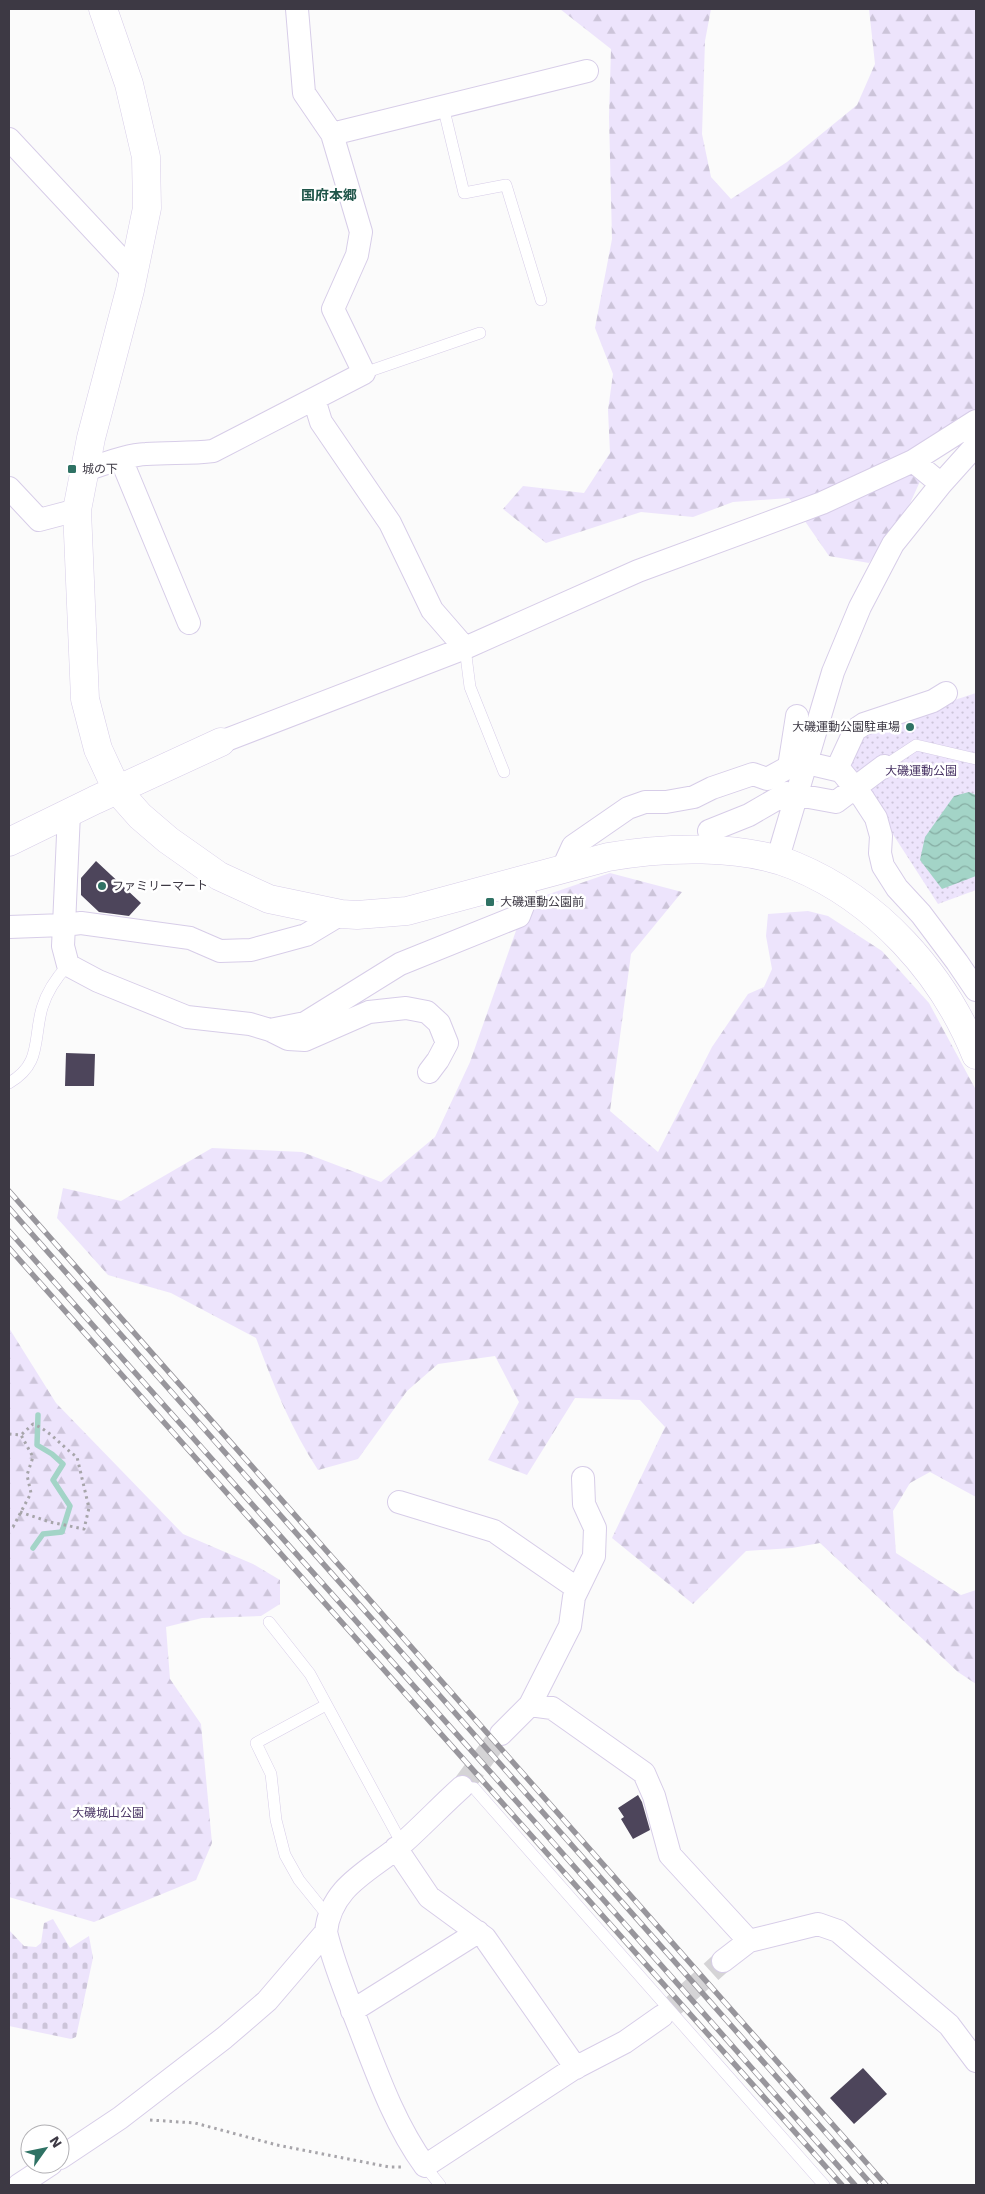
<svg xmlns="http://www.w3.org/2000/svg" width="985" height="2194" viewBox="0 0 985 2194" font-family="'Work Sans','Noto Sans JP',sans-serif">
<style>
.grass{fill:url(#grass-dots)}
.forest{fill:url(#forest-firs)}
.cemetery{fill:url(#cemetery-stones)}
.water{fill:url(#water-waves)}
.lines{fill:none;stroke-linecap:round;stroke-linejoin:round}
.stream{stroke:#a3d4c7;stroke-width:5.5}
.building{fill:#4d455b}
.minor-tunnel{stroke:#d5d4d6;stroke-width:22;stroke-dasharray:22 11;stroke-linecap:butt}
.service-casing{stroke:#d7cde8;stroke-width:12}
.minor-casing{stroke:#d7cde8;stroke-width:24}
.tertiary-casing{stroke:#d7cde8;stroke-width:29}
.path{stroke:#a7a5aa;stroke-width:3;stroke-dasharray:2.5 4;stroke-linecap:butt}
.service{stroke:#fff;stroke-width:11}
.minor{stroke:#fff;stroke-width:22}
.tertiary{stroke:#fff;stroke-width:28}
.rail-casing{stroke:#98969c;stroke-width:5.5}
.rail{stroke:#fff;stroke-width:4;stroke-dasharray:11;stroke-linecap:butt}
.poi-dot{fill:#2f7264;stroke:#fff;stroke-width:2}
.labels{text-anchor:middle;stroke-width:5;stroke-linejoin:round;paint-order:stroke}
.poi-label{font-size:12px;fill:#3d3944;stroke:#fff;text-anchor:start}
.park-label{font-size:12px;fill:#483364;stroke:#fff}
.neighbourhood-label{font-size:14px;font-weight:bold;fill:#20564a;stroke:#fff}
</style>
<defs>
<pattern id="grass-dots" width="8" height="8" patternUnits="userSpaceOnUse" patternTransform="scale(1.25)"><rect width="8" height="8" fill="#ede4fc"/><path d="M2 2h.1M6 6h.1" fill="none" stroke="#ccc4d9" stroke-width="1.8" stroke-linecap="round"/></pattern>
<pattern id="forest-firs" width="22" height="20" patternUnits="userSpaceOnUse" patternTransform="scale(1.25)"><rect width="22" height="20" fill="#ede4fc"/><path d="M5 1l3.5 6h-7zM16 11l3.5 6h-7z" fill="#ccc4d9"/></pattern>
<pattern id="cemetery-stones" width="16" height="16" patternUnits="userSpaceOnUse" patternTransform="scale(1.25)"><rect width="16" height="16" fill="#ede4fc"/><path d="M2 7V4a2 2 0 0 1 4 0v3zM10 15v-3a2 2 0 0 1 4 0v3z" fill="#ccc4d9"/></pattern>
<pattern id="water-waves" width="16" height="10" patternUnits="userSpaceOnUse" patternTransform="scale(1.25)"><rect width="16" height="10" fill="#a3d4c7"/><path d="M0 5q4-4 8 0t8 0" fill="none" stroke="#86ada3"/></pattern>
</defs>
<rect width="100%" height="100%" fill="#fbfbfb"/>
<!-- grass -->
<path class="grass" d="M976,693V890L938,904L852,771L847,758L857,732Z"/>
<!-- forest -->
<path class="forest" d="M560,9H711L705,41L702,134L711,177L731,199L787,162L857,105L875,64L869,9H976V409L942,433L907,510L869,563L829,556L789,498L733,502L693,517L641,512L546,543L503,509L523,486L584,493L610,453L608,410L613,374L595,328L612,239L609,117L611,49Z
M610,873L682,892L631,954L610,1111L658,1152L712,1047L748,994L764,987L772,969L766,936L768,914L808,911L828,916L882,951L929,1003L976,1090V1497L930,1472L910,1483L893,1511L896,1553L961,1595L976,1590V1684L958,1672L820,1543L792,1548L746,1551L693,1604L612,1538L665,1427L640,1400L575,1398L527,1475L488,1460L519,1402L495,1356L438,1364L407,1391L358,1459L318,1470C291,1429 273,1384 256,1338L171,1293L108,1275L57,1218L63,1188L121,1201L212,1148L302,1152L381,1182L435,1137L470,1062L526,902Z
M9,1328L56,1403L183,1534L253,1564L280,1580V1604L261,1616L202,1618L166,1627L170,1679L201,1724L212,1843L196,1880L94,1922L9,1897Z"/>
<!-- cemetery -->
<path class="cemetery" d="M53,1919L70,1948L89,1936L93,1958L76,2037L71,2039L9,2026V1930L24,1946L36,1947L41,1943L44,1923Z"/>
<!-- water -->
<path class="water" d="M969,792L976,795V876L942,889L920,860L925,837L954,796Z"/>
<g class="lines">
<!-- stream -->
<path class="stream" d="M33,1548L43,1534L62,1532L70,1506L53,1480L63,1464L52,1454L37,1445L38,1415"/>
</g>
<!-- building -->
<path class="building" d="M96,861L141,903L129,916L99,912L81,895V878Z
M66,1053L95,1054L94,1086H65Z
M638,1795L642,1802L650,1830L633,1839L621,1819L624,1817L618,1808Z
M863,2068L887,2094L854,2124L830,2098Z"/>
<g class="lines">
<!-- minor-tunnel -->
<path class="minor-tunnel" d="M462,1787L501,1734
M662,2016L723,1961"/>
<defs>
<path id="service" d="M443,106L464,193L506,185L541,300
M364,373L480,333
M465,648L470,687L504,772
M884,766L916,745L976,759
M9,1083C42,1064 33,1040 42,1008C47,991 56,978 68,965
M269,1622L310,1674L402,1844
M326,1705L256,1743L271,1774L276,1820L285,1855L299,1880L328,1916
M462,1787L474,1788L824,2185
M425,2166L440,2185"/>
<path id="minor" d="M332,134L587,71
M9,139L134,273
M314,399L321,422L390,523L432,610L465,648
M121,459L189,623
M913,461L976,421
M85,470C105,464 125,455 146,454C168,452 190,454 213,451L364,373L333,309L357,255L361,232L332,134L304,93L297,9
M9,488L39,520L77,510
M221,742L465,648L638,571L822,503L913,461L941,484
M807,763L841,771L863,798L876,818L881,836L880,853L883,866L897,888L921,914L957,962L976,990
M837,769L855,730L864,724L933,701L946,693
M709,831L749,815L787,793L836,802L884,766
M777,861L833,672L860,607L893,544L941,484L976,445
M562,870L573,846L628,808L645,802H666L694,797L712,788L753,774L767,779L789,767L797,716
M341,914L306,935L251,950L220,951L190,938L81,923L64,925L63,946L68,965L98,981L187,1017L250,1024L270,1030L288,1039L305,1040L369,1012L406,1008L427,1012L439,1023L447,1043L438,1060L429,1072
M9,927L64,925L69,813
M270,1030L305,1023L400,964L519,916L526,898L520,881
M399,1502L494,1531L578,1589
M530,1705L570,1626L574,1597L594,1556L595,1528L584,1504L583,1478
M501,1734L530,1705L552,1708L644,1773L654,1796L670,1855L749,1941
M396,1848L429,1897L485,1938L576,2068
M326,1932C331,1885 371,1871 403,1843C423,1825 442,1805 462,1787
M723,1961L749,1941L818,1924L838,1931L949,2025L976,2061
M352,2011L478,1932
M60,2158L120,2118L224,2038L267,2001L326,1932C334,1965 347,1996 359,2027C377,2074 395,2125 425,2166L573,2069L625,2042L662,2016
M19,2185L51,2164"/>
<path id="tertiary" d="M103,9L129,84L146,157L147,208L130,290L91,438L77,510L85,699L98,749L117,790L140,816L168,840L219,876L269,899L341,914L357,915L407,911L608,857C663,847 743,844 795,866C877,900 943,973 976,1055
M9,842L95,800L221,742"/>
</defs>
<!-- service casing -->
<use href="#service" class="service-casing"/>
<!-- minor casing -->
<use href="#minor" class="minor-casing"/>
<!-- tertiary casing -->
<use href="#tertiary" class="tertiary-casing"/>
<!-- path -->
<path class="path" d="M9,1434L21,1435L33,1457L27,1475L31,1493L13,1527L9,1528
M20,1512L50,1522L84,1529L89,1508L77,1457C61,1446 51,1431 33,1424L21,1435
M150,2120L195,2123L277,2145L389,2167H402"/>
<!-- service -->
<use href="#service" class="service"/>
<!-- minor -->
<use href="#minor" class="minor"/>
<!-- tertiary -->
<use href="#tertiary" class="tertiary"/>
<defs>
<path id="rail" d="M9,1191L886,2185
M9,1208L872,2185
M9,1231L534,1821L855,2185
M9,1248L842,2185"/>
</defs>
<!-- rail casing -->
<use href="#rail" class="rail-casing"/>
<!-- rail -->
<use href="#rail" class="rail"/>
</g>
<!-- markers -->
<g class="poi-dot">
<rect x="67" y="464" width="10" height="10" rx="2.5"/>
<circle cx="910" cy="727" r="5"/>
<circle cx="102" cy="886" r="5"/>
<rect x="485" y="897" width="10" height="10" rx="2.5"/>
</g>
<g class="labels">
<!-- poi labels -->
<g class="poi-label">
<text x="82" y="473">城の下</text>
<text x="900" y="731" text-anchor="end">大磯運動公園駐車場</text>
<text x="112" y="890">ファミリーマート</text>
<text x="500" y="906">大磯運動公園前</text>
</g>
<!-- park labels -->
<g class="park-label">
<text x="921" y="775">大磯運動公園</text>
<text x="108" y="1817">大磯城山公園</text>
</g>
<!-- neighbourhood labels -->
<g class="neighbourhood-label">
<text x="329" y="200">国府本郷</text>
</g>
</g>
<!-- border -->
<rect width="985" height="2194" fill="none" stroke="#3d3944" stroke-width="20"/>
<!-- north arrow -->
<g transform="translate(45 2149) rotate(57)"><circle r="24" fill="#ffffff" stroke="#b1b0b4"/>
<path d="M0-4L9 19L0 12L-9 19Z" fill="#2f7264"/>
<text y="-8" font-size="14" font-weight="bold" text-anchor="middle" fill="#3d3944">N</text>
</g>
</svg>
